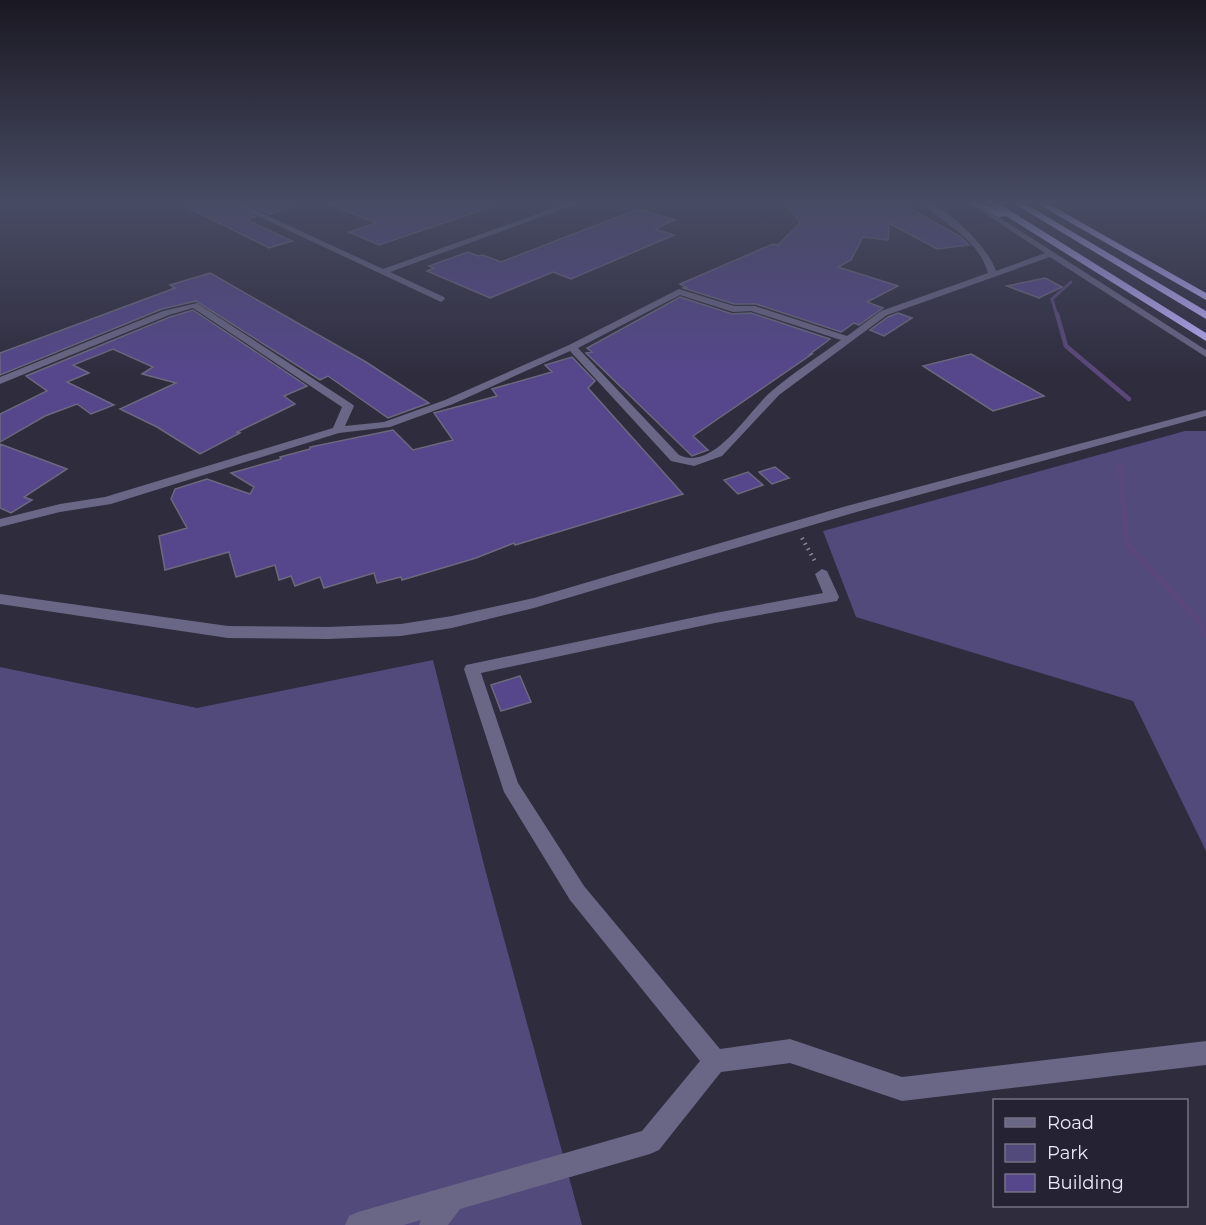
<svg xmlns="http://www.w3.org/2000/svg" width="1206" height="1225" viewBox="0 0 1206 1225" font-family="Montserrat,sans-serif">
<style>
.green{fill:#534a7c}
.lines{fill:none;stroke-linecap:round;stroke-linejoin:round}
.stream-far2{stroke:#5a487a;stroke-width:3}
.stream-far1{stroke:#5a487a;stroke-width:4.5}
.stream{stroke:#5a487a;stroke-width:5}
.building{fill:#56478c;stroke:#6c697e;stroke-width:1.5}
.path{stroke:#8c8999;stroke-width:4;stroke-dasharray:1.5 4.5;stroke-linecap:butt}
.minor{fill:#6a6685;fill-rule:evenodd}
.highway{fill:#bcaffe;fill-rule:evenodd}
</style>
<rect width="100%" height="100%" fill="#2f2c3e"/>
<!-- green -->
<path class="green" d="M1185,431H1206V851L1133,701L856,617L823,531Z
M433,660L485,869L582,1225H0V667L197,708Z"/>
<g class="lines">
<!-- stream-far2 -->
<path class="stream-far2" d="M1057,316L1052,299L1071,282"/>
<!-- stream-far1 -->
<path class="stream-far1" d="M1057,314L1066,346L1129,399"/>
<!-- stream -->
<path class="stream" d="M1120,466L1127,544L1198,620L1206,635"/>
</g>
<!-- building -->
<path class="building" d="M179,203H228L255,217L247,220L292,241L269,248Z
M246,203H289V208L269,214Z
M493,203L494,206L379,245L349,232L376,223L329,204Z
M786,203H900L961,237L969,245L937,249L889,223L888,240L863,237L851,260L838,267L898,286L867,302L883,308L859,325L854,323L841,332L756,304H734L683,288L686,287L680,284L773,244L778,245L800,223Z
M638,209L675,220L655,229L674,235L571,279L553,272L490,298L427,271L434,268L429,266L468,252L478,256L483,255L501,262Z
M210,273L366,362L429,403L388,418L328,376L320,380L196,301L162,309L0,375V353L175,288L170,285Z
M1045,278L1062,287L1039,298L1007,286Z
M680,297L732,314L751,313L830,339L810,354H812L693,436L708,450L692,456L586,353L592,352L587,348Z
M193,310L307,386L284,396L295,404L237,432L240,433L200,454L157,427L120,409L176,383L142,374L153,367L113,349L73,365L89,373L67,382L114,405L91,414L77,404L45,416L0,442V414L47,391L26,376L170,317Z
M898,313L912,318L884,336L870,330L888,317Z
M971,354L1044,396L993,411L923,366Z
M572,357L595,381L588,388L683,494L515,545L514,543L476,558L402,580L401,577L377,583L374,573L324,588L320,577L295,586L291,576L279,580L275,565L236,577L229,552L165,570L159,536L187,528L171,499L175,489L207,479L250,494L254,487L231,473L281,459L280,457L310,449V447L393,430L413,450L453,440L434,413L497,396L492,389L552,372L545,365Z
M0,444L67,469L24,497L32,500L11,513L0,508Z
M775,467L789,478L772,484L759,472Z
M748,472L763,485L738,494L724,480Z
M520,676L531,702L501,711L491,685Z"/>
<g class="lines">
<!-- path -->
<path class="path" d="M802,538L816,563"/>
<!-- minor -->
<path class="minor" d="M230,203H240L383,269L568,203H579L390,272L444,297L445,299L441,302Z
M922,203C945,203 989,248 996,271L1045,253L969,203H977L1206,350V357L1050,257L887,315L779,395L722,456L694,466L671,461L570,351L453,404L390,427L339,433L111,504L60,512L0,527V519L60,504L105,497L333,428L342,407L193,308L169,315L0,384V377L163,311L197,303L352,404L354,406L345,426L384,422L445,400L569,345L679,289L734,306H755L847,336L881,311L988,273C978,239 947,226 922,203ZM680,295L733,312L751,311L841,340C818,357 794,372 773,390C749,409 715,472 679,455L578,348Z
M1206,410V416L853,513L534,608L452,628L401,636L328,639L228,638L0,604V594L228,626L328,627L401,624L452,616L534,598L843,507Z
M822,569L827,571L839,597L837,601L715,623L481,673L518,783L584,886L720,1049L790,1039L902,1077L1206,1041V1065L902,1101L790,1063L721,1072L659,1150L650,1154L460,1209L448,1225H419L421,1220L404,1225H345L349,1216L358,1212L642,1131L700,1061L570,900L504,792L464,669L466,665L715,613L823,593L815,574Z"/>
<!-- highway -->
<path class="highway" d="M969,203H981L997,210L988,203H998L1206,333V341L1006,216L999,217Z
M1013,203H1024L1206,311V319Z
M1036,203H1047L1206,293V300Z"/>
</g>
<!-- sky -->
<linearGradient id="sky" x2="0" y2="1"><stop stop-color="#1a1822"/><stop offset="0.54" stop-color="#474b63"/><stop offset="1" stop-color="#474b63" stop-opacity="0"/></linearGradient>
<rect width="1206" height="375" fill="url(#sky)"/>
<!-- legend -->
<rect x="993" y="1099" width="195" height="108" fill="#252234" stroke="#757282" stroke-width="1.5"/>
<rect x="1005" y="1118" width="30" height="9" fill="#6a6685" stroke="#757282" stroke-width="1.5"/>
<text x="1047" y="1129" font-size="18" fill="#eceaf7">Road</text>
<rect x="1005" y="1144" width="30" height="18" fill="#534a7c" stroke="#757282" stroke-width="1.5"/>
<text x="1047" y="1159" font-size="18" fill="#eceaf7">Park</text>
<rect x="1005" y="1174" width="30" height="18" fill="#56478c" stroke="#757282" stroke-width="1.5"/>
<text x="1047" y="1189" font-size="18" fill="#eceaf7">Building</text>
</svg>
